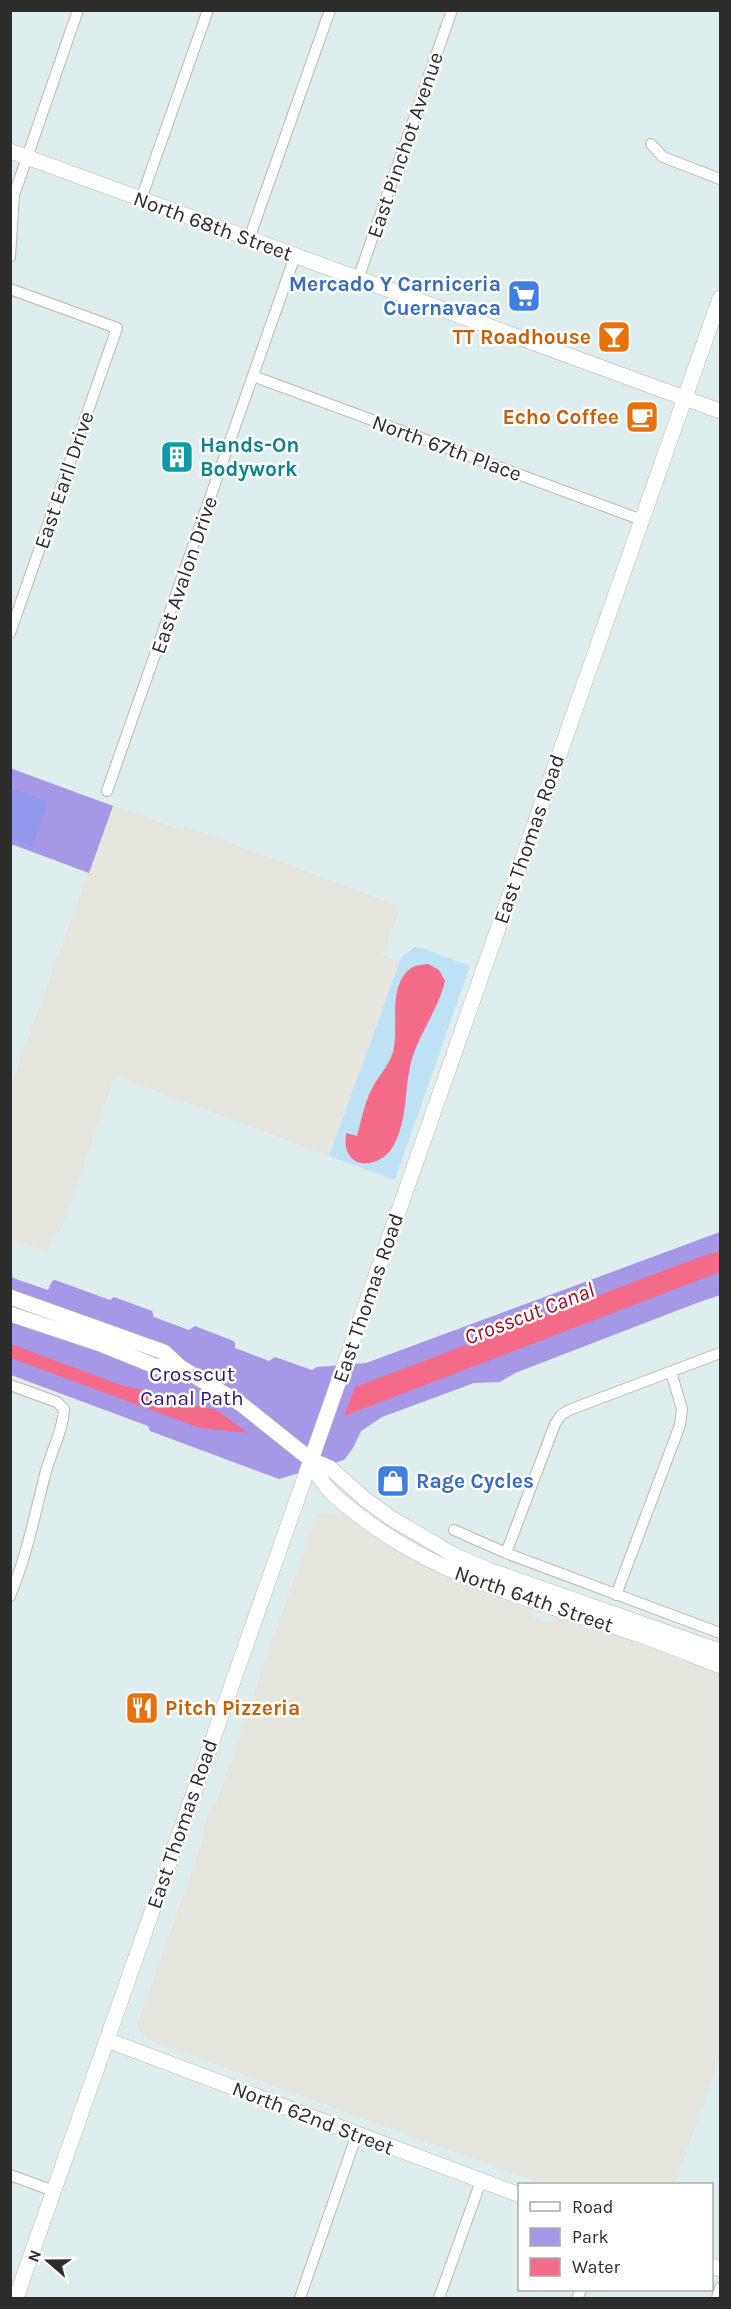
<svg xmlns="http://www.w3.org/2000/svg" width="731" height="2309" viewBox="0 0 731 2309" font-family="Karla,sans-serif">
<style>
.industrial{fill:#e6e5de}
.green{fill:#a698e7}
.sand{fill:#bfe1f4}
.pitch{fill:#9398ef}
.water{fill:#f46c89}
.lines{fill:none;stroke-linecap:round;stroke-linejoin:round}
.street-casing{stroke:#c0b6b2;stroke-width:12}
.secondary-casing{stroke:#c0b6b2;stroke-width:16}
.street{stroke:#fff;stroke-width:10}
.secondary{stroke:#fff;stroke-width:15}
.labels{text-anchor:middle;stroke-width:5;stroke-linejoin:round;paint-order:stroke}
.street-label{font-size:21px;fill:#2c2c2c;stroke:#fff}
.shop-label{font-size:21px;font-weight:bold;fill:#366cbe;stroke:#fff;text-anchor:end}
.food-label{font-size:21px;font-weight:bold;fill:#c56008;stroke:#fff;text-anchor:end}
.culture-label{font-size:21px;font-weight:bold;fill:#0d838f;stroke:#fff;text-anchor:start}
.park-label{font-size:21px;fill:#32176e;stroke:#fff}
.water-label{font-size:22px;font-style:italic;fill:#a4071c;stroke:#fff}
</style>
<rect width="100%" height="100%" fill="#deedee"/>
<!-- industrial -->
<path class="industrial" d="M113,806L183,831L185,826L401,907L382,955L399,962L329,1156L115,1075L60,1232L54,1231L47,1251L11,1239L10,1088Z
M322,1513L346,1517L381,1543L455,1581L485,1592L487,1595L529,1609L533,1617L548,1622L556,1618L608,1635L610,1633L720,1673V2056L675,2184H543L146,2039L137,2026L205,1835L203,1830L212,1806L216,1804L316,1516Z"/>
<!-- green -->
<path class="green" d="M10,768L113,806L89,873L11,844Z
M720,1232V1295L694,1304L515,1373L500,1382L474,1383L382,1417L361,1431L353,1448L344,1460L279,1479L150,1431L148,1426L11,1375L10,1272L13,1278L48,1290L52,1281L55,1280L110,1300L114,1297L152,1311L154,1317L189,1330L195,1326L231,1340L235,1342V1348L269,1361L275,1357L312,1370L317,1367L366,1363Z"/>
<!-- sand -->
<path class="sand" d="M415,947L422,948L470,966L395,1180L329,1156L401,958Z"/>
<!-- pitch -->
<path class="pitch" d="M11,788L48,802L32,847L11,839Z"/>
<!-- water -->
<path class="water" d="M428,964L439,970L445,981C438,1010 419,1034 411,1062C404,1090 408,1123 392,1148C382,1165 351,1172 346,1147C345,1143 346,1138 346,1133L357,1136C362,1118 365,1099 375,1083C382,1072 389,1065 393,1052C399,1027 389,997 404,975C410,966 418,965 428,964Z
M720,1251V1272L344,1416L355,1387L700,1257Z
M11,1344L121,1385L147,1391L206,1408L215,1409L248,1433L200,1428L11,1358Z"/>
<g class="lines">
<defs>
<path id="street" d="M651,144L663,157L720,179
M141,199L208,10
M249,239L330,10
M10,257L14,195L78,10
M358,279L452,10
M10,289L117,328L10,633
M253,376L642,520
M107,791L295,256
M10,1385L57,1402L64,1409C63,1430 52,1450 46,1471C35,1513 27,1556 10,1596
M454,1530L506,1553L720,1633
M506,1553L555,1424L561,1415L569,1410L720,1353
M616,1595L680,1425L682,1409L671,1372
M10,2175L54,2191
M300,2298L357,2134
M439,2298L481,2181
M577,2298L581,2290
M717,2298L720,2288"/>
<path id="secondary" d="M10,151L720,411
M10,1297L164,1352L180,1367L241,1404L311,1460L330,1468L366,1500L391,1518L454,1555L489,1570L720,1651
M10,1314L103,1345L155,1366L180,1367
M311,1460C320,1485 336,1498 357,1514C439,1579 542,1603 640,1635C667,1644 694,1656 720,1666
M107,2040L520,2195
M712,2266L720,2269
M16,2298L720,298"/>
</defs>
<!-- street casing -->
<use href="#street" class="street-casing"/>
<!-- secondary casing -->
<use href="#secondary" class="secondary-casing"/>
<!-- street -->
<use href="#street" class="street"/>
<!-- secondary -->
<use href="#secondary" class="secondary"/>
</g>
<!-- icons -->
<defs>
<symbol id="supermarket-square" viewBox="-11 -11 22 22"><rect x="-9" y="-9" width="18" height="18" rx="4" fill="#3f7fe0" stroke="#fff"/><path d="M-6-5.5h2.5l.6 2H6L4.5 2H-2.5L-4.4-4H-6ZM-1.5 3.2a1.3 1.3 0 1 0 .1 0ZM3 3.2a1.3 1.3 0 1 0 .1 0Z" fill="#fff"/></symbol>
<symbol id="bar-square" viewBox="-11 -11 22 22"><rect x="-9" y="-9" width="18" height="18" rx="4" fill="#e8710a" stroke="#fff"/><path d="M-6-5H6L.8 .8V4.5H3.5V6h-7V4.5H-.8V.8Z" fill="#fff"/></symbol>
<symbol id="cafe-square" viewBox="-11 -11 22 22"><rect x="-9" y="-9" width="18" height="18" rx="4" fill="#e8710a" stroke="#fff"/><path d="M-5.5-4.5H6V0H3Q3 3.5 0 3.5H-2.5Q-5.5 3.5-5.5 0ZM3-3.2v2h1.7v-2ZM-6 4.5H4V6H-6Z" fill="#fff"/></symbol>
<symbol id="building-square" viewBox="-11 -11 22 22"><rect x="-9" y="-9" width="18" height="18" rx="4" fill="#0f9aa8" stroke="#fff"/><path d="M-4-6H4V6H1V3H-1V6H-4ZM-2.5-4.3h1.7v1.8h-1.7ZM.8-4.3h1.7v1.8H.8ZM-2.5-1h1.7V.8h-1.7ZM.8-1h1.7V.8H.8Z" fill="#fff"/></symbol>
<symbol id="shop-square" viewBox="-11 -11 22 22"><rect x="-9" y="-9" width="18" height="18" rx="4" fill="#3f7fe0" stroke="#fff"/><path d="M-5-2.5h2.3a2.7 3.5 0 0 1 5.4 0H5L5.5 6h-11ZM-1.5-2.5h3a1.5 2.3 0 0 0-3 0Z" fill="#fff"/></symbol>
<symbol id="restaurant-square" viewBox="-11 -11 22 22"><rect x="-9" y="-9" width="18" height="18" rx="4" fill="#e8710a" stroke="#fff"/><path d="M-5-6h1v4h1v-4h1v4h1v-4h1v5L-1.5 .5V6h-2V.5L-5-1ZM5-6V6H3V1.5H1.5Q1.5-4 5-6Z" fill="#fff"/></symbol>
</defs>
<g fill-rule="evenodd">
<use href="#supermarket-square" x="505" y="277" width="38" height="38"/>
<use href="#bar-square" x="595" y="318" width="38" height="38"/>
<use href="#cafe-square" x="623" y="398" width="38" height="38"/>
<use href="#building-square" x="158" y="438" width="38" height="38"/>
<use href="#shop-square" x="374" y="1462" width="38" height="38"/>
<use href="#restaurant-square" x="123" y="1689" width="38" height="38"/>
</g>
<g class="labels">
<!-- street labels -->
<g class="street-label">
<text transform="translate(405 145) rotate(-71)" y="7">East Pinchot Avenue</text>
<text transform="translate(213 226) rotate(20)" y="7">North 68th Street</text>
<text transform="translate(447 448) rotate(20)" y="7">North 67th Place</text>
<text transform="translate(64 480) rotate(-71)" y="7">East Earll Drive</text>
<text transform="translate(184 575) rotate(-71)" y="7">East Avalon Drive</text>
<text transform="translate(529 839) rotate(-71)" y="7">East Thomas Road</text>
<text transform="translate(368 1298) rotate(-71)" y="7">East Thomas Road</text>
<text transform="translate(534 1599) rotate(19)" y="7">North 64th Street</text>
<text transform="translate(182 1824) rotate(-71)" y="7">East Thomas Road</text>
<text transform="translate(313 2118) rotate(21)" y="7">North 62nd Street</text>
</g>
<!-- shop labels -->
<g class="shop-label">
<text x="501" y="291">Mercado Y Carniceria<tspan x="501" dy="24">Cuernavaca</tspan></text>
<text x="416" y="1488" text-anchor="start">Rage Cycles</text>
</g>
<!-- food labels -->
<g class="food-label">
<text x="591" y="344">TT Roadhouse</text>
<text x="619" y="424">Echo Coffee</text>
<text x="165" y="1715" text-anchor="start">Pitch Pizzeria</text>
</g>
<!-- culture labels -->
<g class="culture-label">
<text x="200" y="452">Hands-On<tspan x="200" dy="24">Bodywork</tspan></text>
</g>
<!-- park labels -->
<g class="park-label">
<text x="192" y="1381">Crosscut<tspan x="192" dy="24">Canal Path</tspan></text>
</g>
<!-- water labels -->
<g class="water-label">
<text transform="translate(529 1313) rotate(-21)" y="8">Crosscut Canal</text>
</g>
</g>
<!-- border -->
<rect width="731" height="2309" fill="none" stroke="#2c2c2c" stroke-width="24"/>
<!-- legend -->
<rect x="518" y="2183" width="195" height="108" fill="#ffffff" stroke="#ababab" stroke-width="1.5"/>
<rect x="530" y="2202" width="30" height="9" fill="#ffffff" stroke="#ababab" stroke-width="1.5"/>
<text x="572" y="2213" font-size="18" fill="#2c2c2c">Road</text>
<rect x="530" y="2228" width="30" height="18" fill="#a698e7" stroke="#ababab" stroke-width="1.5"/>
<text x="572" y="2243" font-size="18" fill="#2c2c2c">Park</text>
<rect x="530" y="2258" width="30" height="18" fill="#f46c89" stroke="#ababab" stroke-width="1.5"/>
<text x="572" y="2273" font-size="18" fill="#2c2c2c">Water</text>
<!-- north arrow -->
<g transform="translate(48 2261) rotate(290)" stroke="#ffffff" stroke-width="4.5" paint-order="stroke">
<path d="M0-4.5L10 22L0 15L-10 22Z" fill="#2c2c2c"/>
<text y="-9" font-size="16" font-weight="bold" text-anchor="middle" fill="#2c2c2c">N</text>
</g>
</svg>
